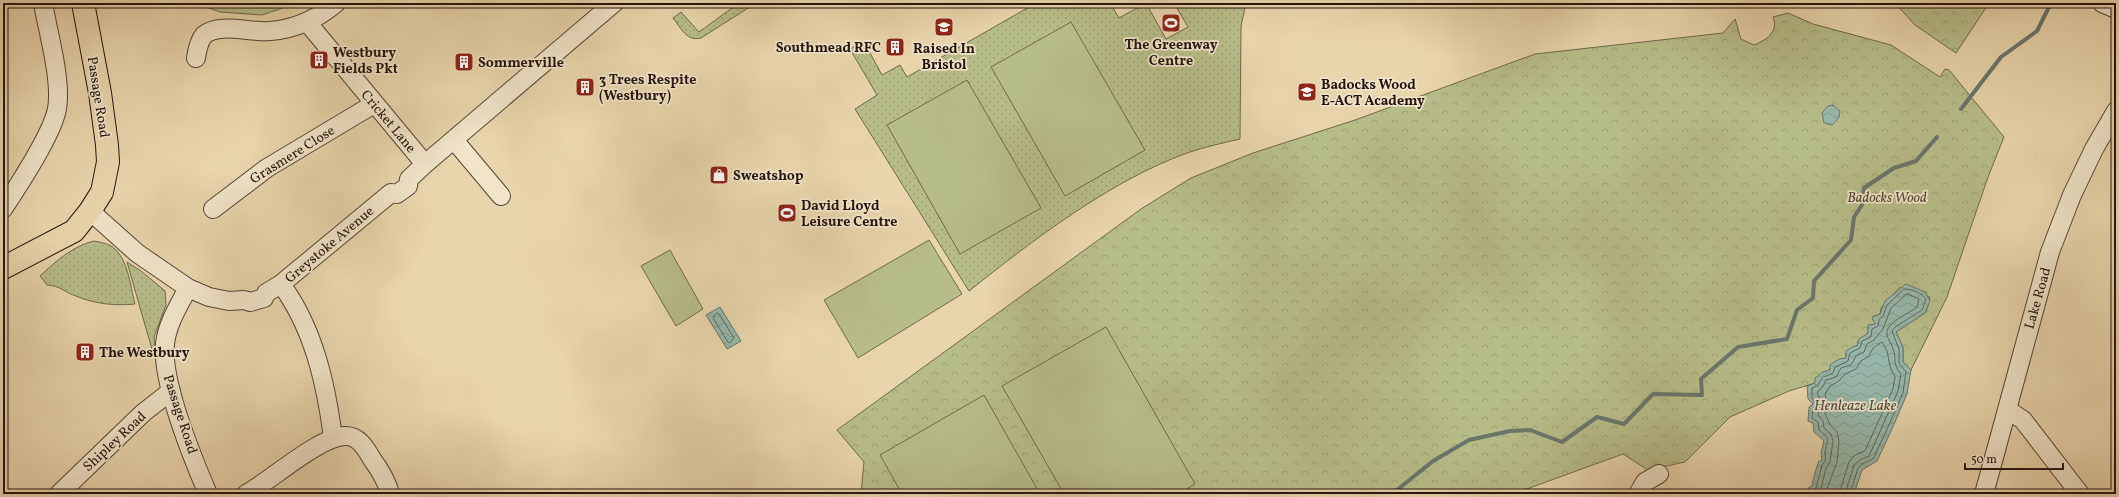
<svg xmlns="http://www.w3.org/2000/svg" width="2119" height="497" viewBox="0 0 2119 497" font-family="Vollkorn,serif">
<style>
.grass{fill:url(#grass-dots);stroke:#6e684c}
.forest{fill:url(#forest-crowns);stroke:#6e684c}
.pitch{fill:#b7bd89;stroke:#6e684c}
.water{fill:url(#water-waves);stroke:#69766c}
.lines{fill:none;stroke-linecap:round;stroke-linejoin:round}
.shore{stroke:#5e665c;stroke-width:1}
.stream{stroke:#69766c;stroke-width:4}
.minor-casing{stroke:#554436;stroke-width:20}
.major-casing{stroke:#24140e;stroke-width:24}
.minor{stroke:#f1e4c9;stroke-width:18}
.major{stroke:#e9d5ac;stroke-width:22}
.labels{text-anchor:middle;stroke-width:3.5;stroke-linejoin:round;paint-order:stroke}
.poi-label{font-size:14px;font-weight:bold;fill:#24140e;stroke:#f1e4c9;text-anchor:start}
.street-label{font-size:14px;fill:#24140e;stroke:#f1e4c9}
.park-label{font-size:14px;font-style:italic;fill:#504733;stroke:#f1e4c9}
.water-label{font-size:15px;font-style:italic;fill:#4c4d45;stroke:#f1e4c9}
</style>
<defs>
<pattern id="grass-dots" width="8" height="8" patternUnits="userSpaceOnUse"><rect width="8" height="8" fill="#b7bd89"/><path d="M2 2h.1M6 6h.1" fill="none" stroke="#9da275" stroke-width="1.8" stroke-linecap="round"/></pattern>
<pattern id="forest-crowns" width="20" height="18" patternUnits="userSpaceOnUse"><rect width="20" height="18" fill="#b7bd89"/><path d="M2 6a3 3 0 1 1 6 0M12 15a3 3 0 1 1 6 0" fill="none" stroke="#9da275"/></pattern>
<pattern id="water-waves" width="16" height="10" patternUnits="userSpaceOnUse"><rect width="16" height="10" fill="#97b8ab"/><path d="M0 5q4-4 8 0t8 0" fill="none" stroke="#829d92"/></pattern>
</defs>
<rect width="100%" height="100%" fill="#e9d5ac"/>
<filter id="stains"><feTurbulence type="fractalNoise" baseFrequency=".005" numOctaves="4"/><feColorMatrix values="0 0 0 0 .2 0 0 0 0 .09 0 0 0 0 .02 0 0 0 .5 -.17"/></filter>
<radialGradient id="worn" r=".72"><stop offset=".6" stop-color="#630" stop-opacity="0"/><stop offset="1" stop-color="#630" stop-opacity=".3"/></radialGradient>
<!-- grass -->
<path class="grass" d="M739,3H756L701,38C687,42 681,28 673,18L681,12L699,32Z
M1036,3H1110L1119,18L1146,3L1166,39L1188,27L1174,3H1246L1241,26L1240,139C1223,143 1204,147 1187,153C1110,181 1033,240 969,291L855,109L877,95L850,49L864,42L882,75L900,65L907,77Z
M94,241C99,242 105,243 109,245C128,254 130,286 135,304C115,306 95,304 76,296C64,292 61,286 47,285L40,276C56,261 73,246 94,241Z
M127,262L141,271L165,291L166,305L154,337L156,352L153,353Z"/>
<!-- forest -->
<path class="forest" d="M1895,3H1989L1956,53L1915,25Z
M1788,13L1813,24L1891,45L1940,77L1945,69L1949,70L2004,137L1988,177L1947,297L1911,370L1903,362V348L1896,332L1926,312L1930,297L1900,287L1881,308L1880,314L1874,316L1875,324L1868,327V333L1858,341L1857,346L1846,353V358L1829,370L1823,372L1815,383L1789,391L1730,417L1685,462L1648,470L1623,454L1513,494H861L864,462L837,430L1141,209L1191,178L1253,153L1355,120L1535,54L1723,33L1735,19L1741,39L1754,45C1766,40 1779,32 1773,17Z"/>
<!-- pitch -->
<path class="pitch" d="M195,3H297L262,15L220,12Z
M1071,22L1145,150L1065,196L991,67Z
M967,80L1041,208L960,254L887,125Z
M929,240L962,294L858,358L824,300Z
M670,250L703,309L676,326L641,266Z
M1106,327L1195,484L1178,494H1064L1002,386Z
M984,395L1040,494H902L880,455Z"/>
<!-- water -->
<path class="water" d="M1833,105L1840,111L1839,117L1832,125L1824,123L1822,113L1828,106Z
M1906,284L1925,292L1930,301L1925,313L1896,332L1903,347V362L1911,370L1907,394L1892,429L1877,461L1862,470L1854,494H1805L1809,487L1812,486C1812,483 1817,465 1819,461L1822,460L1821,453L1824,441L1814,432L1813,423L1808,421L1809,407L1813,404L1808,399L1807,386L1815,383V378L1823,372L1830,370V365L1839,359L1846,358V351L1854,346H1857L1859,339L1868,333V325L1875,324L1872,317L1880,314L1885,301Z
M720,307L741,341L727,349L706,315Z"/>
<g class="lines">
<!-- shore -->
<path class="shore" d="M717,313L719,314L734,338L730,343L728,342L713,318Z
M1809,494L1816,488L1822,465L1825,461C1826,457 1825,455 1825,452C1828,438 1830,439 1819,430L1818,422L1812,418L1813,409L1816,404L1812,398V388L1818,385C1825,373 1822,379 1833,373L1835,367L1848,361L1850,353L1860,348L1862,341L1871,337L1872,329L1878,326L1879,320L1883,316L1887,305L1904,289C1912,289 1922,293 1926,299L1922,310L1895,327L1892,331L1899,349V363L1906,372L1903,393L1888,427L1873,459L1862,464L1858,468L1850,494
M1816,494L1821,489L1826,468L1830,462L1833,441L1831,434L1824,428L1823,421L1818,415L1821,403L1817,392L1822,388L1826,380L1836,377L1841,368L1851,365L1856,356L1864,352L1867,344L1874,340L1883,329L1891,308L1907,294L1919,299L1917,307C1909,314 1885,322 1887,335C1888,340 1892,344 1893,349C1897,359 1892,364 1901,374L1898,391L1869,456L1860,460L1854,465L1845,494
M1825,494L1837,462L1839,441L1837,432L1830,425L1825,413L1827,404L1825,394L1830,386L1839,381L1845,374L1856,369L1861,361L1869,356L1873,348L1882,342C1891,353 1886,363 1895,377L1893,389L1865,451L1855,455L1849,462L1839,494"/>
<!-- stream -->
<path class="stream" d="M1961,109L2001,57L2037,31L2051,3
M1392,494L1433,461L1469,440L1510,431L1530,430L1562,442L1597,417L1624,424L1653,394L1702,395L1701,379L1738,347L1787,339L1797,310L1813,298L1814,281L1851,240L1854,217L1862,205L1864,188L1894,168L1916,161L1937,137"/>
<defs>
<path id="minor" d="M2102,3L2116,9
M307,22L425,164
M196,58C197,51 199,41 204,35C219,22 251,33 270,31C295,29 317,19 336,3
M454,140L501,196
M3,209C18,186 52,135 57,109C62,80 48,33 43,3
M213,209L267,168L374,104
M90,211L137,253L188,288L209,297L229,301L244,300L250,302L264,298L266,293L281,284L391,193L397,194L408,186L409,179L425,164L614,3
M281,284C314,329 326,384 333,438
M188,288C179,305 167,324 165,344C161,381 193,459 208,494
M2008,410L2023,420L2080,494
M59,494L143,413L171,391
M246,494C269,482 321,435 346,436C359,436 366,449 372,459C380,470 387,481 390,494
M1638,494L1645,482L1659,474
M1984,494L2050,252L2072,195L2094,149L2116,111"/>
<path id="major" d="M3,268L74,231L90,211L102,192L108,162L107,145L100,93L83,3"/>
</defs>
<!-- minor casing -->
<use href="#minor" class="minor-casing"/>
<!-- major casing -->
<use href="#major" class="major-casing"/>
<!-- minor -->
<use href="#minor" class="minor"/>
<!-- major -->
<use href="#major" class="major"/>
</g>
<!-- icons -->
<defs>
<symbol id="stadium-square" viewBox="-11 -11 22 22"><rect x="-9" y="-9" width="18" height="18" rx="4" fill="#8f2418" stroke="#f1e4c9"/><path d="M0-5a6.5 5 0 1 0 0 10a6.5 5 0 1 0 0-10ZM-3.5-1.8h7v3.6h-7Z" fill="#fff"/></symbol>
<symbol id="school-square" viewBox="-11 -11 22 22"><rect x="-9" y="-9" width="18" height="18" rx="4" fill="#8f2418" stroke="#f1e4c9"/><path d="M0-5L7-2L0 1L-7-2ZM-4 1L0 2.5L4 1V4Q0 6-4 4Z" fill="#fff"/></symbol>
<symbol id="building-square" viewBox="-11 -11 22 22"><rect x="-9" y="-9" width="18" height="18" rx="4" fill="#8f2418" stroke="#f1e4c9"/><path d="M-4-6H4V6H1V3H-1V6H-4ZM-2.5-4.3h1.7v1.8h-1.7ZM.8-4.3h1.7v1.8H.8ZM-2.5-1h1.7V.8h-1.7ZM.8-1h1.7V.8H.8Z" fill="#fff"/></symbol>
<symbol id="shop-square" viewBox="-11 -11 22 22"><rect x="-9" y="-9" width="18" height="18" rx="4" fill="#8f2418" stroke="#f1e4c9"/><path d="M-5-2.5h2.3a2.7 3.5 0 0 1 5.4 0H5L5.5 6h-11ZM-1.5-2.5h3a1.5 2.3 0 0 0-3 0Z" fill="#fff"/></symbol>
</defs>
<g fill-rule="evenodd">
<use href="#stadium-square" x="1160" y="12" width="22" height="22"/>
<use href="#school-square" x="933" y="16" width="22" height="22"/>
<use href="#building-square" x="884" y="36" width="22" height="22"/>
<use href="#building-square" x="308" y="49" width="22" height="22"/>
<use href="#building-square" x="453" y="51" width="22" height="22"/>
<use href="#building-square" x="574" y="76" width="22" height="22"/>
<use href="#school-square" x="1296" y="81" width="22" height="22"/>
<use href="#shop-square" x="708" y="164" width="22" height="22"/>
<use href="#stadium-square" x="776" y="202" width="22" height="22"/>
<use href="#building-square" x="74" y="341" width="22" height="22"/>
</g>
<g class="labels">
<!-- poi labels -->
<g class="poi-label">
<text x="1171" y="49" text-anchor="middle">The Greenway<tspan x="1171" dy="16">Centre</tspan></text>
<text x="881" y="52" text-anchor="end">Southmead RFC</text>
<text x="944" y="53" text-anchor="middle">Raised In<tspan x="944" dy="16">Bristol</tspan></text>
<text x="333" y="57">Westbury<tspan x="333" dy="16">Fields Pkt</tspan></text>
<text x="478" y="67">Sommerville</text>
<text x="599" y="84">3 Trees Respite<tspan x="599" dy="16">(Westbury)</tspan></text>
<text x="1321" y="89">Badocks Wood<tspan x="1321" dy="16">E-ACT Academy</tspan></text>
<text x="733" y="180">Sweatshop</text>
<text x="801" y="210">David Lloyd<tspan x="801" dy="16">Leisure Centre</tspan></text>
<text x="99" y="357">The Westbury</text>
</g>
<!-- street labels -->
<g class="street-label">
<text transform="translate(99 97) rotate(81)" y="5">Passage Road</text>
<text transform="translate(389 121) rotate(50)" y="5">Cricket Lane</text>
<text transform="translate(292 154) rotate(-32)" y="5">Grasmere Close</text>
<text transform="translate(329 244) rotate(-40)" y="5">Greystoke Avenue</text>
<text transform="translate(2037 298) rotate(-74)" y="5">Lake Road</text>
<text transform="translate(181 414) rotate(72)" y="5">Passage Road</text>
<text transform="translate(114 441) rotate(-43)" y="5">Shipley Road</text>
</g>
<!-- park labels -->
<g class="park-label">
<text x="1887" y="202">Badocks Wood</text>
</g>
<!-- water labels -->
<g class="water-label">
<text x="1855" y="410">Henleaze Lake</text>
</g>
</g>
<!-- margin -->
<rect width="2119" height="497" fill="none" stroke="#e9d5ac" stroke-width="16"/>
<rect x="4" y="4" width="2111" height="489" fill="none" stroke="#24140e" stroke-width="2"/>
<rect x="8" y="8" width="2103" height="481" fill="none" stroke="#24140e"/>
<!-- scale -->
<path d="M1965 463v6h98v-6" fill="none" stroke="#24140e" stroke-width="2"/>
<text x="1971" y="463" font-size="12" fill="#24140e" stroke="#f1e4c9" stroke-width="3" paint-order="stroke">50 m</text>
<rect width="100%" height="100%" filter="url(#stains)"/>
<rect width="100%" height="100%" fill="url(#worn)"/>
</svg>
